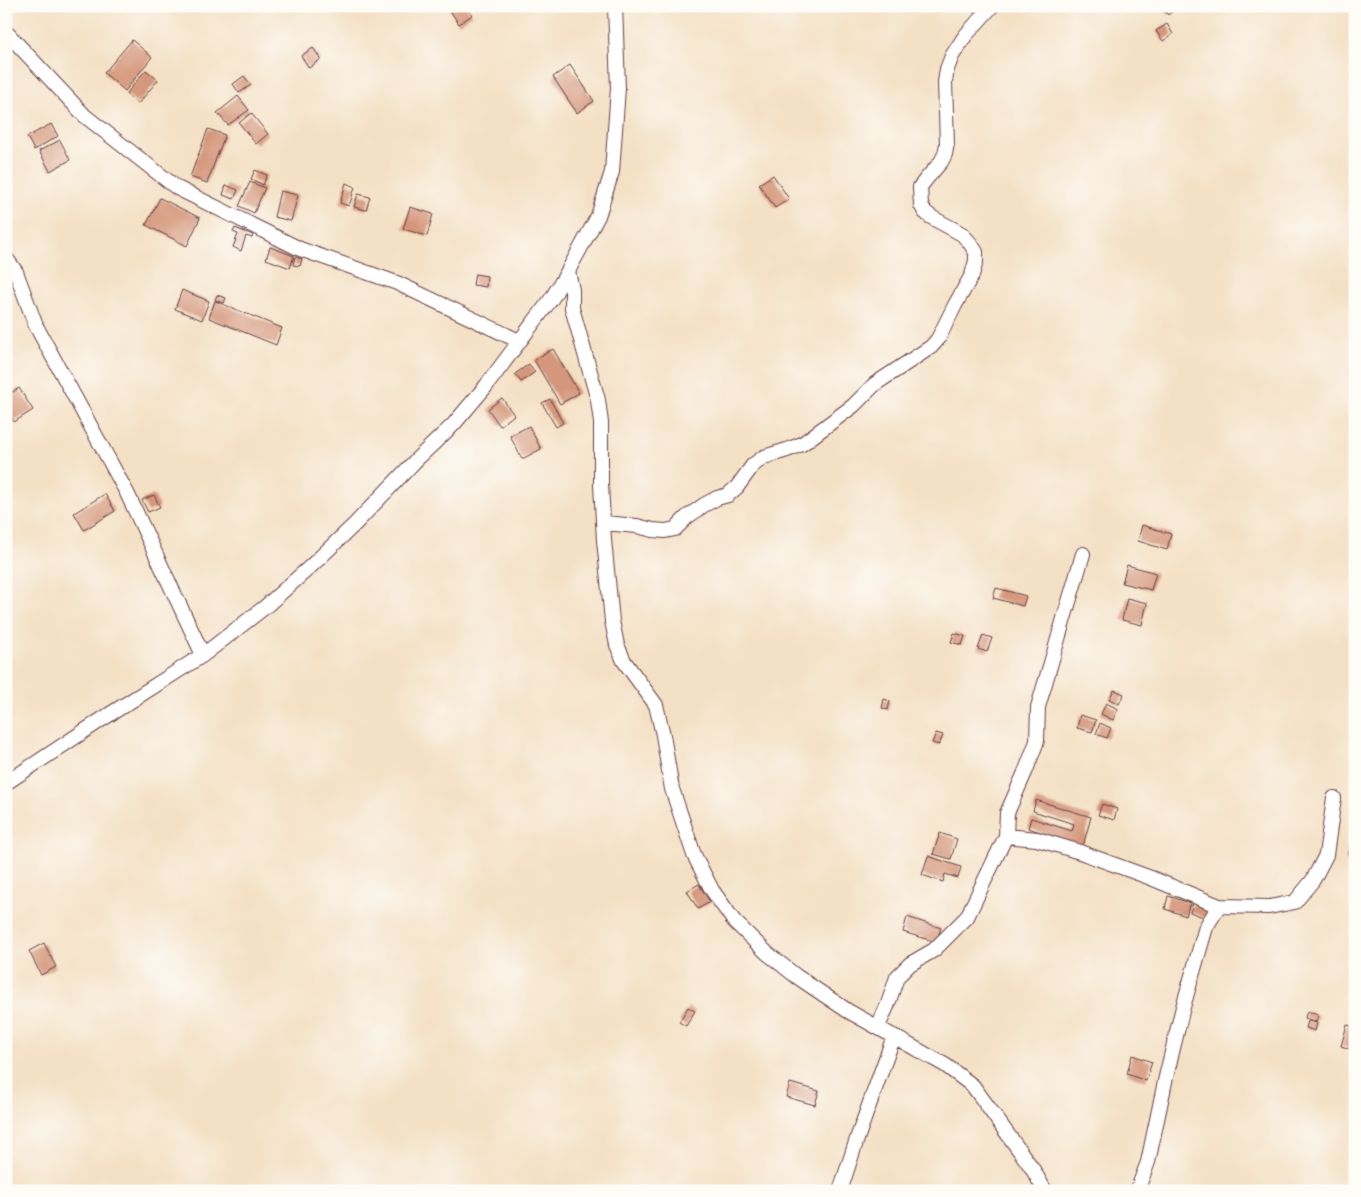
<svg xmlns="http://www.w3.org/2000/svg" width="1361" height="1197" viewBox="0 0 1361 1197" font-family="Itim,sans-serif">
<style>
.building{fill:#d5977b}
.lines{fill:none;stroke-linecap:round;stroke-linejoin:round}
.street-casing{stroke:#643c42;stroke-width:16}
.street{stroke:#fff;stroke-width:14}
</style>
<rect width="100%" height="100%" fill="#fdfcf7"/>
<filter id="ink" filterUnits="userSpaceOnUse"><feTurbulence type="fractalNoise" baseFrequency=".02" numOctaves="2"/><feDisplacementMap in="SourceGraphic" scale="10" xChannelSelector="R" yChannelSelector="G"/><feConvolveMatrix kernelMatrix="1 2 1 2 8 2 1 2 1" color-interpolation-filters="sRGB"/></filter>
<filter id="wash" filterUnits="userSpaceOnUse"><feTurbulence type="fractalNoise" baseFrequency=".0096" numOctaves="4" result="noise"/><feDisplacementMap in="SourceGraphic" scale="20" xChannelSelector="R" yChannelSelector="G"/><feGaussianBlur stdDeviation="1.12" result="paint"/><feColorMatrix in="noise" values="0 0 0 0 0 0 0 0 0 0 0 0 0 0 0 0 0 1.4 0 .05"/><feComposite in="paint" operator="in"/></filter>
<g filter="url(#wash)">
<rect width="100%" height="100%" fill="#f4e0c4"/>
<g id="blocks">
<!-- building -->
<path class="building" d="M447,6H466L472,15L459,24Z
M969,6H989L977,16Z
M1161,6H1179L1168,15Z
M1167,24L1173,34L1163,41L1156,31Z
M132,40L152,57L125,91L104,73Z
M313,48L321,59L309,68L301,56Z
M570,65L594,101L577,113L553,77Z
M146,70L158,80L138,104L126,94Z
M244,76L251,85L239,93L233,84Z
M238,96L249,110L228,125L217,113Z
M251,113L268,134L256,144L239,123Z
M51,124L58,136L34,150L27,137Z
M208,129L225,135L207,183L190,177Z
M60,140L70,160L50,171L39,151Z
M255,170L267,175L263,185L251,179Z
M773,175L789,199L775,208L759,184Z
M250,182L265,188L254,213L239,206Z
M346,183L355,187L349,206L340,203Z
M226,185L238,190L234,199L223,195Z
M280,191L298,195L291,221L274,217Z
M358,194L370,197L366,210L354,207Z
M160,198L200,218L187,246L146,225Z
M410,207L433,214L427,236L403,229Z
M235,228L253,235L252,238L246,236L241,251L233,247L238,234L233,232Z
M270,247L294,256L290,268L266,259Z
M295,257L302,259L300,266L293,265Z
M475,274L487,276L486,287L473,285Z
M182,290L209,301L202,320L175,309Z
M217,295L226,298L224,303L215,300Z
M215,301L282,328L276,345L209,318Z
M553,349L579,393L560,404L534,360Z
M529,364L535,372L521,382L515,374Z
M19,388L33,410L14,422L6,409V396Z
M502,398L514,415L500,426L488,409Z
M550,399L563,423L556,427L542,403Z
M529,426L541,449L522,459L510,436Z
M105,494L115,511L84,530L74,513Z
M154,495L160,507L148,512L142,500Z
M1142,525L1171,534L1167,550L1138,541Z
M1127,565L1156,573L1151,590L1122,583Z
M996,588L1026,596L1023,606L993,598Z
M1127,598L1147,603L1142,625L1122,620Z
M954,633L965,636L962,645L951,642Z
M983,635L992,638L987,652L978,649Z
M1114,690L1124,694L1119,704L1109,699Z
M884,699L890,701L888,710L882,708Z
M1106,703L1118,709L1113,720L1101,714Z
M1080,715L1096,720L1092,732L1077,728Z
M1100,723L1111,728L1107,738L1096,734Z
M936,733L943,735L939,745L932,743Z
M1036,800L1091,817L1083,846L1028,828L1031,818L1072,831L1074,824L1033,811Z
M1102,804L1117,809L1114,820L1098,815Z
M1354,832H1355V857L1348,856Z
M940,833L957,839L951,859L933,854Z
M928,856L961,867L958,878L945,874L943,882L922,875Z
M699,884L710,902L698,909L687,891Z
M1168,896L1190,903L1186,916L1165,909Z
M1193,903L1209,908L1206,918L1190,912Z
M907,917L941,928L936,942L903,932Z
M44,943L56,967L41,975L29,951Z
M688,1007L695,1011L686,1026L679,1022Z
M1307,1011L1318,1015L1316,1022L1305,1018Z
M1308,1021L1317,1023L1315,1031L1306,1028Z
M1347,1025L1355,1027V1044L1353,1050L1341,1046Z
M1132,1055L1152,1062L1146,1081L1127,1074Z
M790,1083L819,1091L815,1105L786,1097Z"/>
</g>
</g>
<g filter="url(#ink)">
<use href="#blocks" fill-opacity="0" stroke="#643c42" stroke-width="1"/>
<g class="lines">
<defs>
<path id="street" d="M6,32L85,116L177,188L300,249L397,283L519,341
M6,258L16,272L36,326L127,493L203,655
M568,271L572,290V308L598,400L601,423V484L604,540L612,621L617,645L624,661L656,705L663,735L672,789L694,855L712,890L734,921L767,953L796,976L848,1011L945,1065L973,1086L1032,1168L1045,1191
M604,523L637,526L653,530L665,531L675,529L687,517L704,505L717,498L728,495L737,487L753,465L764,457L787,450L802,444L853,406L875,384L931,347L938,339L955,305L972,275L976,261V252L970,243L962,234L931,217L925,212L921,205L920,187L927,178L941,162L945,154L947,144L945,82L947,69L952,56L965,36L992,6
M6,783L104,718L203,655L265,607L310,567L355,524L417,459L453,425L486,386L552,298L568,271L598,216L612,172L618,88L615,6
M1006,836L1037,839L1080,852L1151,878L1219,906L1269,907L1295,902L1313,880L1326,855L1334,798
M878,1027L888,1004L897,977L910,964L934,950L967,917L1006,836L1007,813L1026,770L1037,741L1038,707L1083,554
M840,1191L858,1136L894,1036
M1137,1191L1148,1162L1166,1077L1183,1007L1206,927L1219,906"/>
</defs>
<!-- street casing -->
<use href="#street" class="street-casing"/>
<!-- street -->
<use href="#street" class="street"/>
</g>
</g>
<!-- margin -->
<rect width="1361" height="1197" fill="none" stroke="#fdfcf7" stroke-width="25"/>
</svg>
